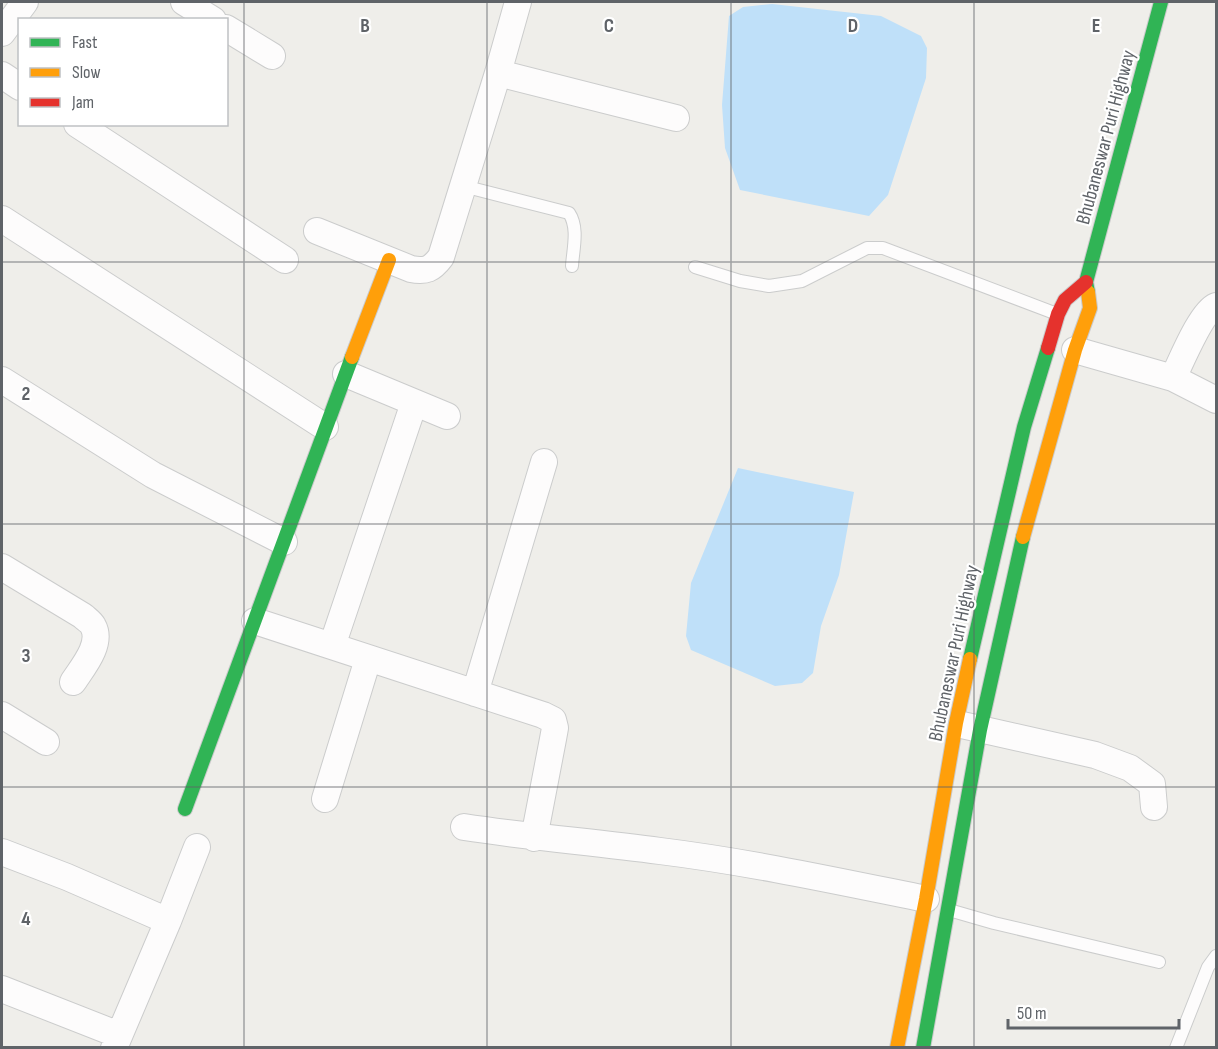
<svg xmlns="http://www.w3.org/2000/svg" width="1218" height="1049" viewBox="0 0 1218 1049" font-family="'Sofia Sans Condensed',sans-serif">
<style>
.water{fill:#bfe0f9}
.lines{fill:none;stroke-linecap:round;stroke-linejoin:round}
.lane-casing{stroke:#cbcccc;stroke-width:14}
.street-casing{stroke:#cbcccc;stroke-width:28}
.fast-casing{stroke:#cacacb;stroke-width:16}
.slow-casing{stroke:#cacacb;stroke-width:16}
.jam-casing{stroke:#cacacb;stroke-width:16}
.lane{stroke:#fdfcfc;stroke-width:12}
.street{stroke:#fdfcfc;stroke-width:26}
.fast{stroke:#30b455;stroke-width:14}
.slow{stroke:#ff9f0a;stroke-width:14}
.jam{stroke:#e5322d;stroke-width:14}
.grid{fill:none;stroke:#5f6368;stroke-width:1.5;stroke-opacity:0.55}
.labels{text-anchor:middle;stroke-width:4.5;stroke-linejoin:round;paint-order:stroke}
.street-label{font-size:20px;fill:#5f6368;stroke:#fff}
.grid-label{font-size:20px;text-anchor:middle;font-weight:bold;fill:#5f6368;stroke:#fff;stroke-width:4.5;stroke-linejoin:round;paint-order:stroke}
</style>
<rect width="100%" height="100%" fill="#efeeea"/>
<!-- water -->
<path class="water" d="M772,4L881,16L921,36L927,48L926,78L888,195L869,216L740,190L725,148L722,105L729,16L743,7Z
M738,468L854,492L839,575L821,626L813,673L802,683L775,686L691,650L686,636L691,583Z"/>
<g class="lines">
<defs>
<path id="lane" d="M463,186L569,213C579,228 573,249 572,266
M695,267L740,281L769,286L802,281L867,248H883L1057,314
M949,910L994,923L1159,962
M1176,1048L1208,967L1216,956"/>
<path id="street" d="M184,2L213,20
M226,28L272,56
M2,33L25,2
M498,73L676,118
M2,75L20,87
M77,124L285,260
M2,219L325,427
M317,231L411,269C426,272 432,269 441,257L498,73L518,2
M1075,350L1173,378L1216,400
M346,374L447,416
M1173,378C1181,362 1201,312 1216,306
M2,380L153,475L284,542
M2,567L83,616C86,619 91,622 93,626C103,644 82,668 73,682
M255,621L543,715L553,720L555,728L553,739L534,838
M332,646L414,403
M475,693L544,462
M2,715L46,742
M962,725L1095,755L1130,768L1152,784L1154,807
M325,799L368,659
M464,827C529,837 594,842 660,851C749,862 837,881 926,899
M2,852L67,877L168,921
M2,989L119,1035
M114,1048L168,921L197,847"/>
<path id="fast" d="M1088,292L1086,282L1161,2
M970,659L1024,427L1048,348
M185,809L352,357
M923,1048L980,730L1023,537"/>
<path id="slow" d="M352,357L389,260
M1023,537L1075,350L1090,308L1088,292
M897,1048L926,899L956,723L970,659"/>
<path id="jam" d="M1048,348L1058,314L1065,300L1086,282"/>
</defs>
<!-- lane casing -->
<use href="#lane" class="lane-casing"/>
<!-- street casing -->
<use href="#street" class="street-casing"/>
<!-- fast casing -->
<use href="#fast" class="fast-casing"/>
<!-- slow casing -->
<use href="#slow" class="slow-casing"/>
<!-- jam casing -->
<use href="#jam" class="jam-casing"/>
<!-- lane -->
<use href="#lane" class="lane"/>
<!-- street -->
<use href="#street" class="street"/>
<!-- fast -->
<use href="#fast" class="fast"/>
<!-- slow -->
<use href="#slow" class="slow"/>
<!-- jam -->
<use href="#jam" class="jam"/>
</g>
<!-- grid -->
<path class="grid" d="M244,2V1048M487,2V1048M731,2V1048M974,2V1048M2,262H1216M2,524H1216M2,787H1216"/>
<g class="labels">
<!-- street labels -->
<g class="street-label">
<text transform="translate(1105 137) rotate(-75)" y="7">Bhubaneswar Puri Highway</text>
<text transform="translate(953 653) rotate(-78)" y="7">Bhubaneswar Puri Highway</text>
</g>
</g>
<g class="grid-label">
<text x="365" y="32">B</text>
<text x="609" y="32">C</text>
<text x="853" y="32">D</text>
<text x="1096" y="32">E</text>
<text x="26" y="400">2</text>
<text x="26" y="662">3</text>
<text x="26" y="925">4</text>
</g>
<!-- border -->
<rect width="1218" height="1049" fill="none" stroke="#5f6368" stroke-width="6"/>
<!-- legend -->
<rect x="18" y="18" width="210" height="108" fill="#ffffff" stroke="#bfc1c3" stroke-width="1.5"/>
<rect x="30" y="38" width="30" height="9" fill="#30b455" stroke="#bfc1c3" stroke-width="1.5"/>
<text x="72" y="48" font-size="18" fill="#5f6368">Fast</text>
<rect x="30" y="68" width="30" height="9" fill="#ff9f0a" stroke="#bfc1c3" stroke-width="1.5"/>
<text x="72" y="78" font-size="18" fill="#5f6368">Slow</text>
<rect x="30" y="98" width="30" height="9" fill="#e5322d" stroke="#bfc1c3" stroke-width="1.5"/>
<text x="72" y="108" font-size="18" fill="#5f6368">Jam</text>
<!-- scale -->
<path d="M1008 1019v9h171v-9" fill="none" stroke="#5f6368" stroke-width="3"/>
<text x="1017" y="1019" font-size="18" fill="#5f6368" stroke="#ffffff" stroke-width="4.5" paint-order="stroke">50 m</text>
</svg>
